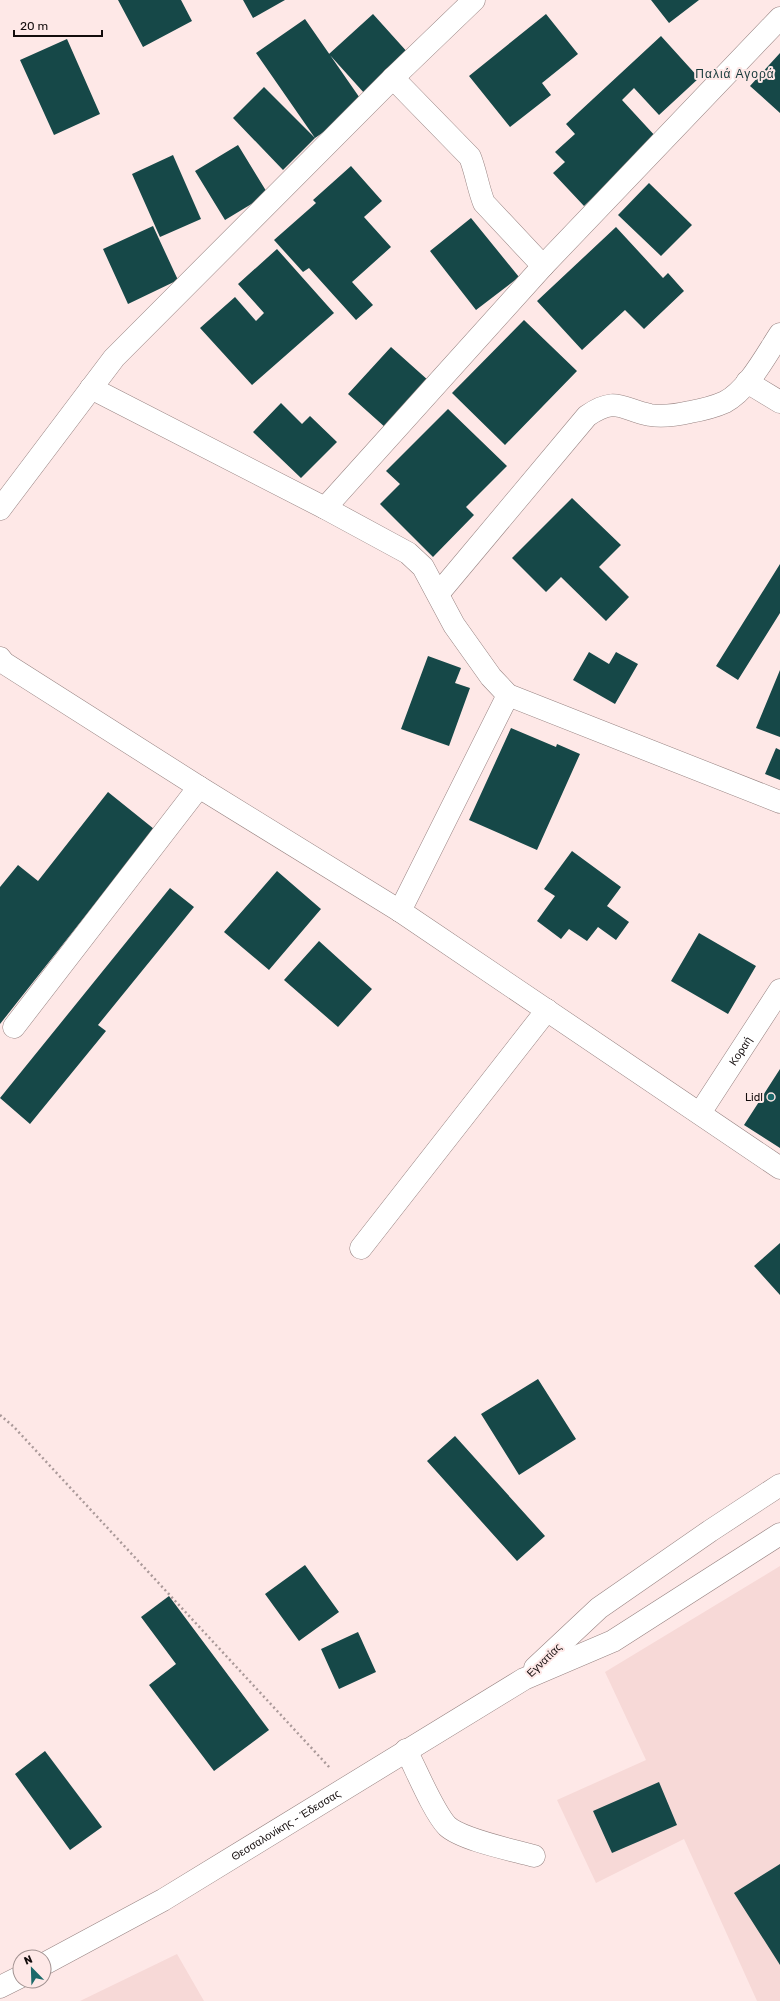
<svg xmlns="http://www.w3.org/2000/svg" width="780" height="2001" viewBox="0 0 780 2001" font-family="Rubik,sans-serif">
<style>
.built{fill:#f7d9d7}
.building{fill:#164848}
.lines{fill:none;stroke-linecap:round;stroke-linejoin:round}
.minor-casing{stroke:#978382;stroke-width:23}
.highway-casing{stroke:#978382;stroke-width:23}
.path{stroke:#a99;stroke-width:2.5;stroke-dasharray:2 3;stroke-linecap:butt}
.minor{stroke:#fff;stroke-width:22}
.highway{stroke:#fff;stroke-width:22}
.poi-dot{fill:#1c696a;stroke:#fee8e7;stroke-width:1.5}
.labels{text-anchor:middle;stroke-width:4;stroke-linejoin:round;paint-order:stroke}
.street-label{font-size:11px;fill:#130c0c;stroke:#fee8e7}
.poi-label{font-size:11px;fill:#130c0c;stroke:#fee8e7;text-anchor:end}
.neighbourhood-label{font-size:12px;letter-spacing:1px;fill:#163839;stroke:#fee8e7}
</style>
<rect width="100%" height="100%" fill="#fee8e7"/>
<!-- built -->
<path class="built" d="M780,1566V2001H757L684,1839L596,1883L557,1800L646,1760L605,1672Z
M177,1954L204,2001H80Z"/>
<!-- building -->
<path class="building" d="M118,0H181L192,21L143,47Z
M243,0H285L253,18Z
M651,0H699L669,23Z
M373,14L409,54L365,94L329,54Z
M546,14L578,54L542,83L551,95L510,127L469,76Z
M305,19L364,104L315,138L283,170L233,118L264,87L315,138L256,53Z
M661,36L699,78L659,115L634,88L622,100L657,138L584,206L553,173L565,162L555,152L575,134L566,124Z
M67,39L100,114L54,135L20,60Z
M780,53V113L750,86Z
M238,145L268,194L225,220L195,171Z
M173,155L201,219L160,237L132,174Z
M351,166L382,201L364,217L391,247L352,282L373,305L356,320L309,268L303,272L274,240L316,203L313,200Z
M649,183L692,225L661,256L618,215Z
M471,218L519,277L476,310L430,251Z
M153,226L178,280L128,304L103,249Z
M616,227L663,278L668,273L684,291L644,329L625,310L582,350L537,301Z
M277,249L334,313L252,385L200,328L235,297L256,321L264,313L238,284Z
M524,320L577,371L505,445L452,393Z
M391,347L429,381L386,428L348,394Z
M281,403L302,424L310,416L337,442L301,478L253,432Z
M448,409L507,466L466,507L474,515L433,557L380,504L400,484L386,471Z
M572,498L621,545L599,567L629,597L606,621L561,577L546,592L512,558Z
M780,564V613L738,680L716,666Z
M589,652L609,664L616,652L638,664L615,704L573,680Z
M428,656L461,668L455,683L470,688L449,746L401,729Z
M780,670V737L756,728Z
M511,728L556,747L557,744L580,754L537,850L469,820Z
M776,748L780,750V780L765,774Z
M108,792L154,829L0,1024V887L18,865L38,881Z
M572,851L621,887L607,906L629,922L616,940L598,927L587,941L569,929L561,939L537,921L555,896L544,889Z
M277,871L321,909L269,970L224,932Z
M170,888L194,907L98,1025L106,1031L30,1124L0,1098Z
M699,933L756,966L728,1014L671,981Z
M319,941L372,989L338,1027L284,980Z
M780,1069V1148L744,1125Z
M780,1243V1295L754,1266Z
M538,1379L576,1439L519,1475L481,1414Z
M455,1436L545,1536L517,1561L427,1461Z
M305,1565L339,1612L299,1641L265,1594Z
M169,1596L269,1730L214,1771L149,1685L176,1664L141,1617Z
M358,1632L376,1672L339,1689L321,1649Z
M45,1751L102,1827L70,1850L15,1774Z
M659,1782L677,1825L612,1853L593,1811Z
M780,1864V1965L734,1893Z"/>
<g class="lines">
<defs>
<g id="minor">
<path d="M393,78L470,157C476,172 478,188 484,203L543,266"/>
<path d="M747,382L780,402"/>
<path d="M91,388L325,508L408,553L423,567L454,625L491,677L508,695L780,802"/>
<path d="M325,508L543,266L780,18"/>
<path d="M0,509L114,358L393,78L474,0"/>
<path d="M438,594L587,416C616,396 621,409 650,415C663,417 677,415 690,412C701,410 714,407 725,402C748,390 766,355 780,334"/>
<path d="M0,658L4,663L199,787L400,911L780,1168"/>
<path d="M400,911L508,695"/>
<path d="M14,1027L199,787"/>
<path id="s1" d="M700,1113L780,990"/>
<path d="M361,1248L547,1010"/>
<path d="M406,1750C416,1769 433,1811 447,1826C462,1840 513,1850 534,1856"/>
</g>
<g id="highway">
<path d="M535,1668L599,1608L710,1531L780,1485"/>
<path id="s2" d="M44,1964L163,1900L524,1679L613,1641L780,1534"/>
<path d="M0,1987L20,1977"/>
</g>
</defs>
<!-- minor casing -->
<use href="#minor" class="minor-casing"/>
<!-- highway casing -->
<use href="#highway" class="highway-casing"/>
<!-- path -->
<path class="path" d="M0,1415L14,1427L330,1768"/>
<!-- minor -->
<use href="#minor" class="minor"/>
<!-- highway -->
<use href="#highway" class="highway"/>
</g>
<!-- markers -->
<circle class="poi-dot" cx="771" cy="1097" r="4"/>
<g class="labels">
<!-- street labels -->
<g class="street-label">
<text dy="4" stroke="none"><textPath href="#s1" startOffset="74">Κοραή</textPath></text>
<text transform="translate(544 1660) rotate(-44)" y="4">Εγνατίας</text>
<text dy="4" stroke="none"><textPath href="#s2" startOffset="279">Θεσσαλονίκης - Έδεσσας</textPath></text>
</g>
<!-- poi labels -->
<g class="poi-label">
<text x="763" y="1101">Lidl</text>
</g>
<!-- neighbourhood labels -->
<g class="neighbourhood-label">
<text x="735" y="78">Παλιά Αγορά</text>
</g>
</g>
<!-- north arrow -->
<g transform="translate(32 1969) rotate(337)"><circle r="19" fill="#fee8e7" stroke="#a0908f"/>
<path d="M0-3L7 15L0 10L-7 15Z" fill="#1c696a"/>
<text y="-6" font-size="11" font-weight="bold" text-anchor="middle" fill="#130c0c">N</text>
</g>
<!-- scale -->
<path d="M14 30v6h88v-6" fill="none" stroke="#130c0c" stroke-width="2"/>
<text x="20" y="30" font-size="12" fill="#130c0c" stroke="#fee8e7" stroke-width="3" paint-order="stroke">20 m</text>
</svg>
